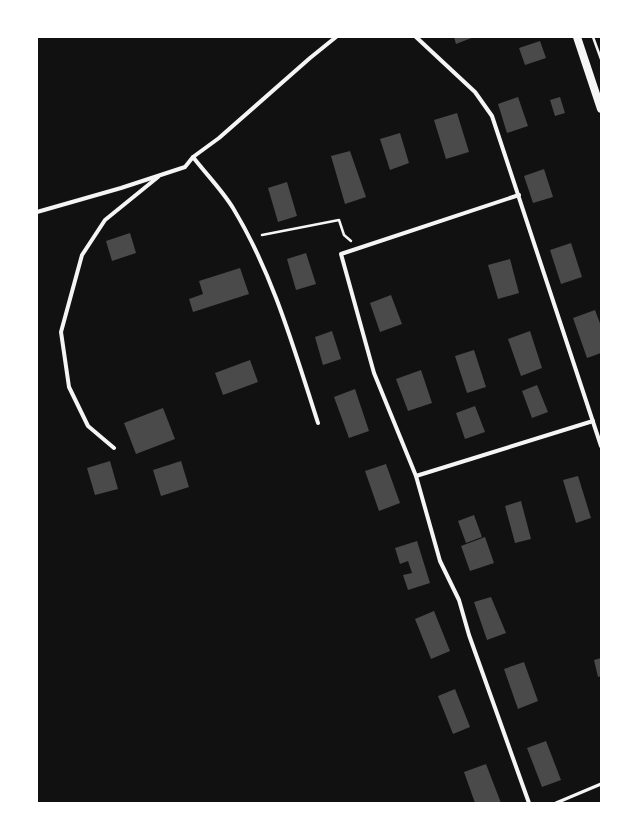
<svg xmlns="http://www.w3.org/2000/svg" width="638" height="840" font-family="'PT Sans',sans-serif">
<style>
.building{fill:#4a4a4a}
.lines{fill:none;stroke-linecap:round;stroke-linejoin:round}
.path{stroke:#f5f5f5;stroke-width:2.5}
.service{stroke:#f5f5f5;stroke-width:3}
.minor{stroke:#f5f5f5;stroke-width:4}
.secondary{stroke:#f5f5f5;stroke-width:8}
</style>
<rect width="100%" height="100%" fill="#111"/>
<!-- building -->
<g class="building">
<polygon points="454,37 474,37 456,44"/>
<polygon points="540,41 546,58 525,65 519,48"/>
<polygon points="518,97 528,126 507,133 498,104"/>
<polygon points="560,97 565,113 555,116 550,100"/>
<polygon points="457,113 469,152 446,159 434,120"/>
<polygon points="400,133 409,163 390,170 380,139"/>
<polygon points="350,151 366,197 345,204 331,156"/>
<polygon points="544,169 553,197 533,203 524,176"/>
<polygon points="287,182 297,216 278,222 268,188"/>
<polygon points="130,233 136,253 112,261 106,241"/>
<polygon points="571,243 582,277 561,284 550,250"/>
<polygon points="306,253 316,284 296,290 287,259"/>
<polygon points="510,259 519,293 498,299 488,265"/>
<polygon points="240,268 249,294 193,312 189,299 203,294 199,281"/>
<polygon points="391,295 402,324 380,332 370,303"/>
<polygon points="595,310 601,326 601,353 587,358 573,318"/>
<polygon points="332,331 341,359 323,365 315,337"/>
<polygon points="530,331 542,368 521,376 508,339"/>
<polygon points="474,350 486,387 467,393 455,356"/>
<polygon points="250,360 258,382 223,395 215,373"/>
<polygon points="421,370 432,403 408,411 396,379"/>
<polygon points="537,385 548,412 532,418 522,391"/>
<polygon points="355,389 369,431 349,438 334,397"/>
<polygon points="475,406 485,432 465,439 456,413"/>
<polygon points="163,408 175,439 136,454 124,423"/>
<polygon points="110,461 118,489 95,495 87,468"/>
<polygon points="181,461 189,487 161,496 153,470"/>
<polygon points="386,464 400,503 379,511 365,471"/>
<polygon points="578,476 591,518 576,523 563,480"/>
<polygon points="521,501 531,539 515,543 505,506"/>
<polygon points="474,515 482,537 466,543 458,521"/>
<polygon points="485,537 494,563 470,571 461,546"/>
<polygon points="417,541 430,583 408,590 403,575 412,573 408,561 400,564 395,548"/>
<polygon points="491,597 506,633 487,640 474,602"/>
<polygon points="434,611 450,651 431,659 415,619"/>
<polygon points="601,658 601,676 598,677 594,660"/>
<polygon points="524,662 538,701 518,709 504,669"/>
<polygon points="455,689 470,727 453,734 438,696"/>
<polygon points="546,741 561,780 542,787 527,748"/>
<polygon points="486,764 501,803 475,803 464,772"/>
</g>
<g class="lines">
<!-- path -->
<g class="path">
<polyline points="593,37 601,59"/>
<polyline points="262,235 339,220 344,235 351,241"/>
</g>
<!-- service -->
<polyline class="service" points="556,803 601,784"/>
<!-- minor -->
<g class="minor">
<polyline points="416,37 475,92 492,116 601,446"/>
<path d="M193 157C206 174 222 190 233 208 273 274 294 349 318 423"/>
<polyline points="519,195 341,254 374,373 416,476 440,561 459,600 469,635 529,803"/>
<polyline points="37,212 121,188 185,167 193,157 219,138 310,58 336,37"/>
<polyline points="114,448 88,426 69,387 61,332 82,255 105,220 158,177"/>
<polyline points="416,476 593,421"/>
</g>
<!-- secondary -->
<polyline class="secondary" points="577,37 601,109"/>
</g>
<!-- border -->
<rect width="638" height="840" fill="none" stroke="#ffffff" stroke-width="76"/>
</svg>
